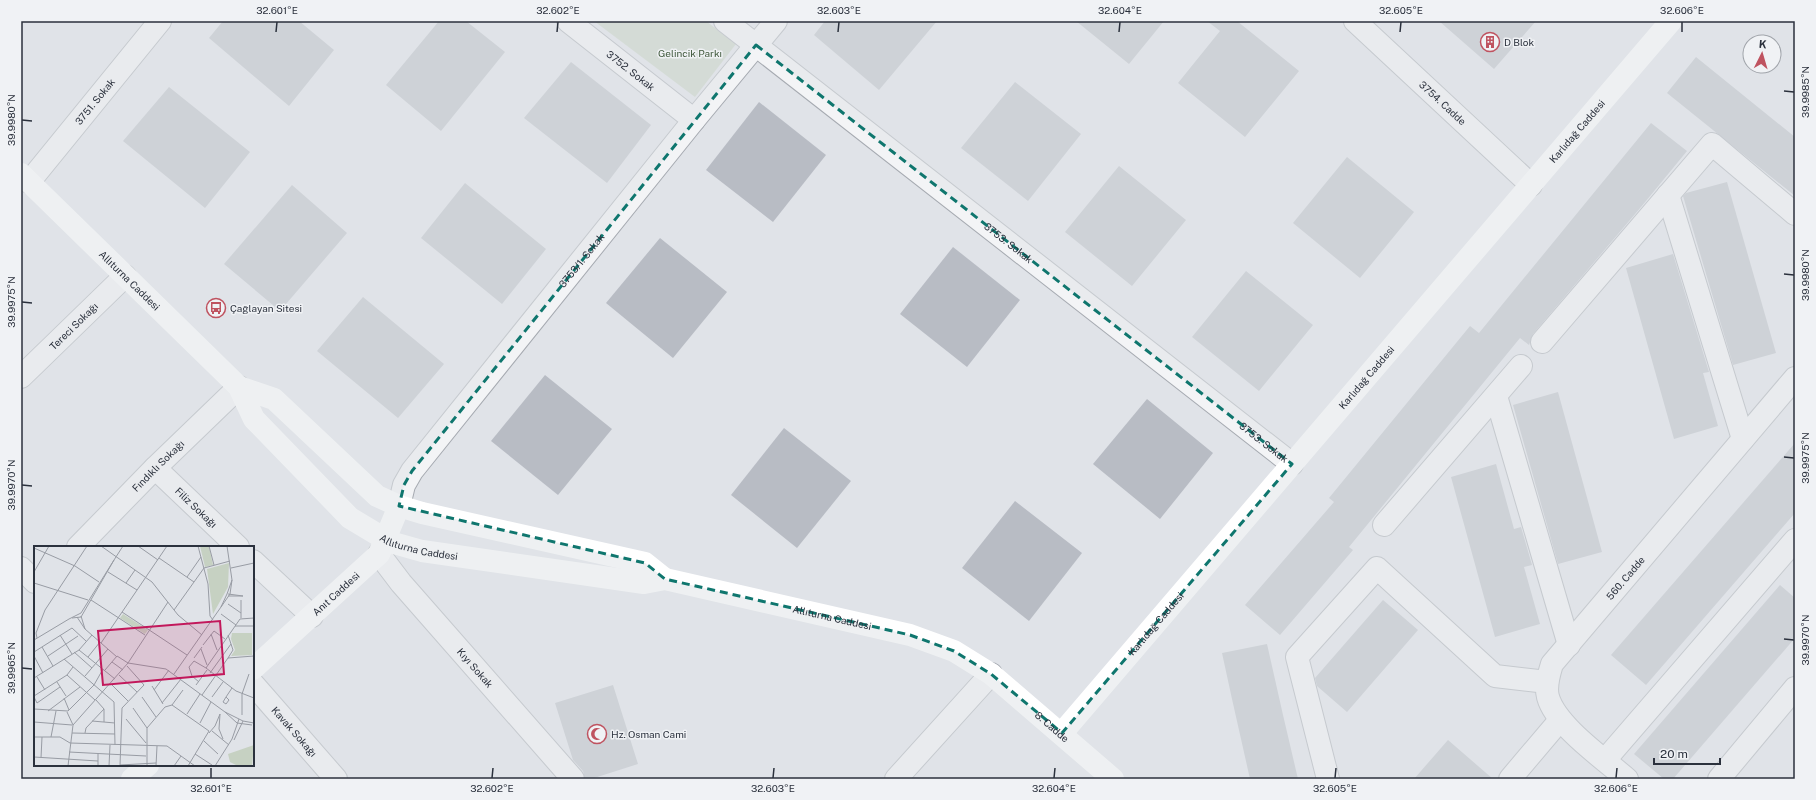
<svg xmlns="http://www.w3.org/2000/svg" width="1816" height="800" font-family="'Public Sans',sans-serif">
<style>
.green{fill:#c6d1c2}
.building{fill:#b8bcc4}
.lines{fill:none;stroke-linecap:round;stroke-linejoin:round}
.minor-casing{stroke:#a6aab1;stroke-width:24}
.tertiary-casing{stroke:#a6aab1;stroke-width:24}
.minor{stroke:#f3f4f6;stroke-width:22}
.tertiary{stroke:#f3f4f6;stroke-width:22}
.secondary{stroke:#fff;stroke-width:22}
.marked{fill:none;stroke:#0f766e;stroke-width:3;stroke-dasharray:8 5;stroke-linejoin:round}
.ticks{fill:none;stroke:#2b313d;stroke-width:1.5}
.labels{text-anchor:middle;stroke-width:3;stroke-linejoin:round;paint-order:stroke}
.poi-label{font-size:10px;fill:#2b313d;stroke:#f0f2f5;text-anchor:start}
.park-label{font-size:10px;fill:#3e573a;stroke:#f0f2f5}
.street-label{font-size:10px;fill:#2b313d;stroke:#f0f2f5}
.inset-road{fill:none;stroke:#989ca4;stroke-width:1}
.view{fill:#c2185b;fill-opacity:0.15;stroke:#c2185b;stroke-width:2}
.inset-edge{fill:none;stroke:#2b313d;stroke-width:2}
.neatline{fill:none;stroke:#2b313d;stroke-width:1.5}
.ticks-label{font-size:10px;text-anchor:middle;fill:#2b313d}
</style>
<rect width="100%" height="100%" fill="#e0e3e8"/>
<!-- green -->
<polygon class="green" points="594,21 706,21 736,44 695,97"/>
<!-- building -->
<g class="building">
<polygon points="223,21 299,21 334,50 289,106 209,38"/>
<polygon points="439,21 466,21 505,52 441,131 386,85"/>
<polygon points="825,21 937,21 879,90 814,35"/>
<polygon points="1076,21 1164,21 1129,64"/>
<polygon points="1207,21 1237,21 1299,71 1245,137 1178,83 1220,31"/>
<polygon points="1439,21 1536,21 1494,69"/>
<polygon points="1696,57 1795,137 1795,196 1667,93"/>
<polygon points="571,62 651,125 607,183 524,118"/>
<polygon points="1015,82 1081,134 1028,201 961,148"/>
<polygon points="169,87 250,152 205,208 123,141"/>
<polygon points="759,102 826,155 773,222 706,170"/>
<polygon points="1651,123 1687,151 1641,207 1533,334 1529,345 1520,338 1349,547 1353,550 1280,635 1245,605 1334,502 1329,498 1470,326 1479,333"/>
<polygon points="1347,157 1414,212 1360,278 1293,223"/>
<polygon points="1119,166 1186,220 1132,286 1065,232"/>
<polygon points="1727,182 1776,353 1733,365 1683,196 1686,193"/>
<polygon points="465,183 546,249 502,304 421,238"/>
<polygon points="292,185 347,233 280,311 224,264"/>
<polygon points="660,238 727,292 673,358 606,303"/>
<polygon points="953,247 1020,300 967,367 900,314"/>
<polygon points="1673,254 1709,372 1703,373 1718,426 1674,439 1626,268"/>
<polygon points="1246,271 1313,325 1259,391 1192,337"/>
<polygon points="363,297 444,364 398,418 317,351"/>
<polygon points="545,375 612,429 558,495 491,441"/>
<polygon points="1558,392 1602,552 1558,564 1513,405"/>
<polygon points="1147,399 1213,453 1160,519 1093,464"/>
<polygon points="784,428 851,481 797,548 731,495"/>
<polygon points="1795,443 1795,513 1646,685 1611,655"/>
<polygon points="1496,464 1514,529 1521,527 1532,565 1524,567 1540,624 1495,637 1451,477"/>
<polygon points="1015,501 1082,553 1029,621 962,568"/>
<polygon points="1780,585 1795,598 1795,638 1673,779 1664,779 1634,754"/>
<polygon points="1383,600 1418,630 1347,712 1317,686 1315,678"/>
<polygon points="1267,644 1283,715 1298,779 1250,779 1232,699 1222,653"/>
<polygon points="613,685 638,764 591,779 585,779 583,771 573,760 555,703"/>
<polygon points="1448,740 1493,779 1414,779"/>
</g>
<g class="lines">
<defs>
<g id="minor">
<path id="s1" d="M568 21 694 120"/>
<path id="s2" d="M725 21 1292 464"/>
<path id="s3" d="M29 182 160 21"/>
<polyline points="1668,195 1743,439"/>
<polyline points="1542,342 1712,144 1795,214"/>
<path id="s4" d="M21 377 125 276"/>
<polyline points="1496,396 1569,645"/>
<path id="s5" d="M155 468 238 547"/>
<path id="s6" d="M399 506 404 485 412 471 694 120 776 21"/>
<polyline points="1384,525 1521,366"/>
<path id="s7" d="M78 547 155 468 239 387"/>
<path id="s8" d="M379 554 401 583 573 779"/>
<polyline points="253,561 312,616"/>
<polyline points="21,568 35,582"/>
<path id="s9" d="M253 684 336 779"/>
<polyline points="1605,760 1795,540"/>
<polyline points="896,779 991,674"/>
<polyline points="1328,779 1297,657 1377,568 1495,676 1547,682"/>
<polyline points="1510,779 1560,720"/>
</g>
<g id="tertiary">
<path id="s10" d="M1355 21 1531 185"/>
<path id="s11" d="M1627 779C1604 759 1556 726 1548 697 1545 686 1549 674 1552 664L1795 378"/>
<polyline points="1719,779 1795,688"/>
</g>
</defs>
<!-- minor casing -->
<use href="#minor" class="minor-casing"/>
<!-- tertiary casing -->
<use href="#tertiary" class="tertiary-casing"/>
<!-- minor -->
<use href="#minor" class="minor"/>
<!-- tertiary -->
<use href="#tertiary" class="tertiary"/>
<!-- secondary -->
<g class="secondary">
<path id="s12" d="M21 174 239 387 254 419 350 518 390 542 422 551 644 583 665 579 910 635 954 651 991 674 1113 779"/>
<polyline points="239,387 274,399 377,496 399,506 422,513 645,563 665,579"/>
<path id="s13" d="M253 669 379 554 399 506"/>
<path id="s14" d="M1062 733 1671 21"/>
<polyline points="132,779 148,765"/>
</g>
</g>
<!-- marked area -->
<path d="M0 0H1816V800H0ZM756 45 1292 464 1062 733 991 674 954 651 910 635 665 579 645 563 399 506 404 485 412 471Z" fill="#e0e3e8" fill-opacity=".55" fill-rule="evenodd"/>
<path class="marked" d="M756 45 1292 464 1062 733 991 674 954 651 910 635 665 579 645 563 399 506 404 485 412 471Z"/>
<!-- ticks -->
<path class="ticks" d="M276 32 277 22M557 32 558 22M838 32 839 22M1119 32 1120 22M1400 32 1401 22M1682 32V22M1784 91 1794 92M22 120 32 121M1784 274 1794 275M22 302 32 303M1784 457 1794 458M22 485 32 486M1784 639 1794 640M22 668 32 669M211 778V768M492 778 493 768M773 778 774 768M1054 778 1055 768M1335 778 1336 768M1616 778 1617 768"/>
<!-- icons -->
<defs>
<symbol id="building-ring" viewBox="-11 -11 22 22"><circle r="9.5" fill="#f0f2f5" stroke="#bf5360" stroke-width="1.5"/><path d="M-4-6H4V6H1V3H-1V6H-4ZM-2.5-4.3h1.7v1.8h-1.7ZM.8-4.3h1.7v1.8H.8ZM-2.5-1h1.7V.8h-1.7ZM.8-1h1.7V.8H.8Z" fill="#bf5360"/></symbol>
<symbol id="bus-ring" viewBox="-11 -11 22 22"><circle r="9.5" fill="#f0f2f5" stroke="#bf5360" stroke-width="1.5"/><path d="M-5-6H5V4H4V6H2V4H-2V6H-4V4H-5ZM-3.5-4V0h7V-4ZM-3.5 1.2v1.5H-2V1.2ZM2 1.2v1.5H3.5V1.2Z" fill="#bf5360"/></symbol>
<symbol id="mosque-ring" viewBox="-11 -11 22 22"><circle r="9.5" fill="#f0f2f5" stroke="#bf5360" stroke-width="1.5"/><path d="M3.5-4.9A6 6 0 1 0 3.5 4.9A5 5 0 1 1 3.5-4.9Z" fill="#bf5360"/></symbol>
</defs>
<g fill-rule="evenodd">
<use href="#building-ring" x="1479" y="31" width="22" height="22"/>
<use href="#bus-ring" x="205" y="297" width="22" height="22"/>
<use href="#mosque-ring" x="586" y="723" width="22" height="22"/>
</g>
<g class="labels">
<!-- poi labels -->
<g class="poi-label">
<text x="1504" y="46">D Blok</text>
<text x="230" y="312">Çağlayan Sitesi</text>
<text x="611" y="738">Hz. Osman Cami</text>
</g>
<!-- park labels -->
<g class="park-label">
<text x="690" y="57">Gelincik Parkı</text>
</g>
<!-- street labels -->
<g class="street-label">
<text dy="4" stroke="none"><textPath href="#s1" startOffset="80">3752. Sokak</textPath></text>
<text dy="4" stroke="none"><textPath href="#s3" startOffset="104">3751. Sokak</textPath></text>
<text dy="4" stroke="none"><textPath href="#s10" startOffset="120">3754. Cadde</textPath></text>
<text dy="4" stroke="none"><textPath href="#s14" startOffset="792">Karlıdağ Caddesi</textPath></text>
<text dy="4" stroke="none"><textPath href="#s2" startOffset="360">3753. Sokak</textPath></text>
<text dy="4" stroke="none"><textPath href="#s6" startOffset="308">3753/1. Sokak</textPath></text>
<text dy="4" stroke="none"><textPath href="#s12" startOffset="152">Allıturna Caddesi</textPath></text>
<text dy="4" stroke="none"><textPath href="#s4" startOffset="73">Tereci Sokağı</textPath></text>
<text dy="4" stroke="none"><textPath href="#s14" startOffset="468">Karlıdağ Caddesi</textPath></text>
<text dy="4" stroke="none"><textPath href="#s2" startOffset="684">3753. Sokak</textPath></text>
<text dy="4" stroke="none"><textPath href="#s7" startOffset="114">Fındıklı Sokağı</textPath></text>
<text dy="4" stroke="none"><textPath href="#s5" startOffset="57">Filiz Sokağı</textPath></text>
<text dy="4" stroke="none"><textPath href="#s12" startOffset="554">Allıturna Caddesi</textPath></text>
<text dy="4" stroke="none"><textPath href="#s11" startOffset="262">560. Cadde</textPath></text>
<text dy="4" stroke="none"><textPath href="#s13" startOffset="112">Anıt Caddesi</textPath></text>
<text dy="4" stroke="none"><textPath href="#s12" startOffset="975">Allıturna Caddesi</textPath></text>
<text dy="4" stroke="none"><textPath href="#s14" startOffset="144">Karlıdağ Caddesi</textPath></text>
<text dy="4" stroke="none"><textPath href="#s8" startOffset="149">Kıyı Sokak</textPath></text>
<text dy="4" stroke="none"><textPath href="#s12" startOffset="1226">8. Cadde</textPath></text>
<text dy="4" stroke="none"><textPath href="#s9" startOffset="63">Kavak Sokağı</textPath></text>
</g>
</g>
<!-- overview -->
<g transform="translate(34 546)">
<rect width="220" height="220" fill="#e0e3e8"/>
<path d="M166 0H175L179 19 171 21ZM195 17 194 41 179 68 173 23ZM89 68 114 84 111 88 86 72ZM198 87H218V109L197 110 201 104 197 93ZM220 199 218 220H204L196 216 194 208Z" fill="#c6d1c2"/>
<path class="inset-road" d="M67 0 118 36 144 69 168 89M104 0 124 14M164 0 174 38 176 70 179 74M175 0 180 19M193 0 198 34M0 2 41 20 65 36M125 12 160 36M80 14 89 0M197 22 220 17M0 26 15 0M74 26 103 44M153 31 167 11M198 34 196 48 187 61 193 48ZM0 37 54 54M92 37 101 24M194 48 209 50H194M57 54 111 89M194 58 207 67M140 64 170 22 196 15M88 66 153 109M187 68 202 79M43 71 51 83 47 70M207 72V54M220 72 206 73 172 122 202 145 220 152M201 80H220M51 83 83 111M177 88 183 104M26 89 38 108M194 89 199 104 194 112M3 92 2 87 11 64 53 0M0 94 35 73 47 67 80 14 47 71 38 72M67 97 133 0M169 99 180 85 191 93M8 101 19 120M167 103 173 119M45 104 81 133M0 106 38 82 52 95M40 106 58 122M0 110 9 127M14 110 44 90M83 110 94 117 132 123 191 166 209 175 220 177M54 111 66 96M160 112 168 101M30 113 80 156 81 199M78 116 89 124M94 117 134 56M71 124 83 110M176 127 197 98M140 128 187 61M33 129 61 154M85 129 103 146M51 130 74 103M3 131 11 144M0 132 45 104 58 89M23 136 32 150M165 136 158 130 155 121 160 115 172 122M77 138 94 155M162 139 173 124M118 140 129 158M120 144 135 124M168 149 194 112 220 110M0 150 33 129 39 121M0 151 3 157 26 141M108 151 122 171M178 151 189 136M192 151 195 154 192 158 189 156 192 151 198 142M30 152 35 164M62 154 70 163M128 157 147 133M138 159 149 144M99 162 113 182M0 163 34 165 60 139 69 123M70 163V176M14 165 46 141M33 166 39 179M191 166 203 177 218 179M153 168 166 148M208 169V148L215 128M92 173 112 197M58 175 81 177M0 176 38 179M166 177 177 156M178 185 195 199M38 187 81 188M51 187 52 182 70 163M175 187 181 180 186 168 185 183 189 193M0 191H26L36 197 133 200 161 220M17 191 22 165M200 194 209 175M170 195 184 208M35 206 112 210M161 208 178 219M0 211 64 215M7 212 8 191M86 219 122 217M34 220 39 179 94 117M64 220V207M75 220 76 199M86 220 88 162 110 139 93 120M113 220V182L131 161 138 159 175 185 154 220M122 220 123 200M140 220 147 210M181 220 198 193 205 173"/>
<path class="view" d="M186 75 190 128 69 139 64 85Z"/>
<rect width="220" height="220" class="inset-edge"/>
</g>
<!-- border -->
<rect width="1816" height="800" fill="none" stroke="#f0f2f5" stroke-width="44"/>
<!-- north arrow -->
<g transform="translate(1762 54) rotate(5)"><circle r="19" fill="#f0f2f5" stroke="#a1a5ab"/>
<path d="M0-3L7 15L0 10L-7 15Z" fill="#bf5360"/>
<text y="-6" font-size="11" font-weight="bold" text-anchor="middle" fill="#2b313d">K</text>
</g>
<!-- scale -->
<path d="M1654 758v6h66v-6" fill="none" stroke="#2b313d" stroke-width="2"/>
<text x="1660" y="758" font-size="12" fill="#2b313d" stroke="#f0f2f5" stroke-width="3" paint-order="stroke">20 m</text>
<rect x="22" y="22" width="1772" height="756" class="neatline"/>
<g class="ticks-label">
<text x="277" y="14">32.601°E</text>
<text x="558" y="14">32.602°E</text>
<text x="839" y="14">32.603°E</text>
<text x="1120" y="14">32.604°E</text>
<text x="1401" y="14">32.605°E</text>
<text x="1682" y="14">32.606°E</text>
<text transform="translate(1805 92) rotate(-90)" y="4">39.9985°N</text>
<text transform="translate(11 120) rotate(-90)" y="4">39.9980°N</text>
<text transform="translate(1805 275) rotate(-90)" y="4">39.9980°N</text>
<text transform="translate(11 302) rotate(-90)" y="4">39.9975°N</text>
<text transform="translate(1805 458) rotate(-90)" y="4">39.9975°N</text>
<text transform="translate(11 485) rotate(-90)" y="4">39.9970°N</text>
<text transform="translate(1805 640) rotate(-90)" y="4">39.9970°N</text>
<text transform="translate(11 668) rotate(-90)" y="4">39.9965°N</text>
<text x="211" y="792">32.601°E</text>
<text x="492" y="792">32.602°E</text>
<text x="773" y="792">32.603°E</text>
<text x="1054" y="792">32.604°E</text>
<text x="1335" y="792">32.605°E</text>
<text x="1616" y="792">32.606°E</text>
</g>
</svg>
